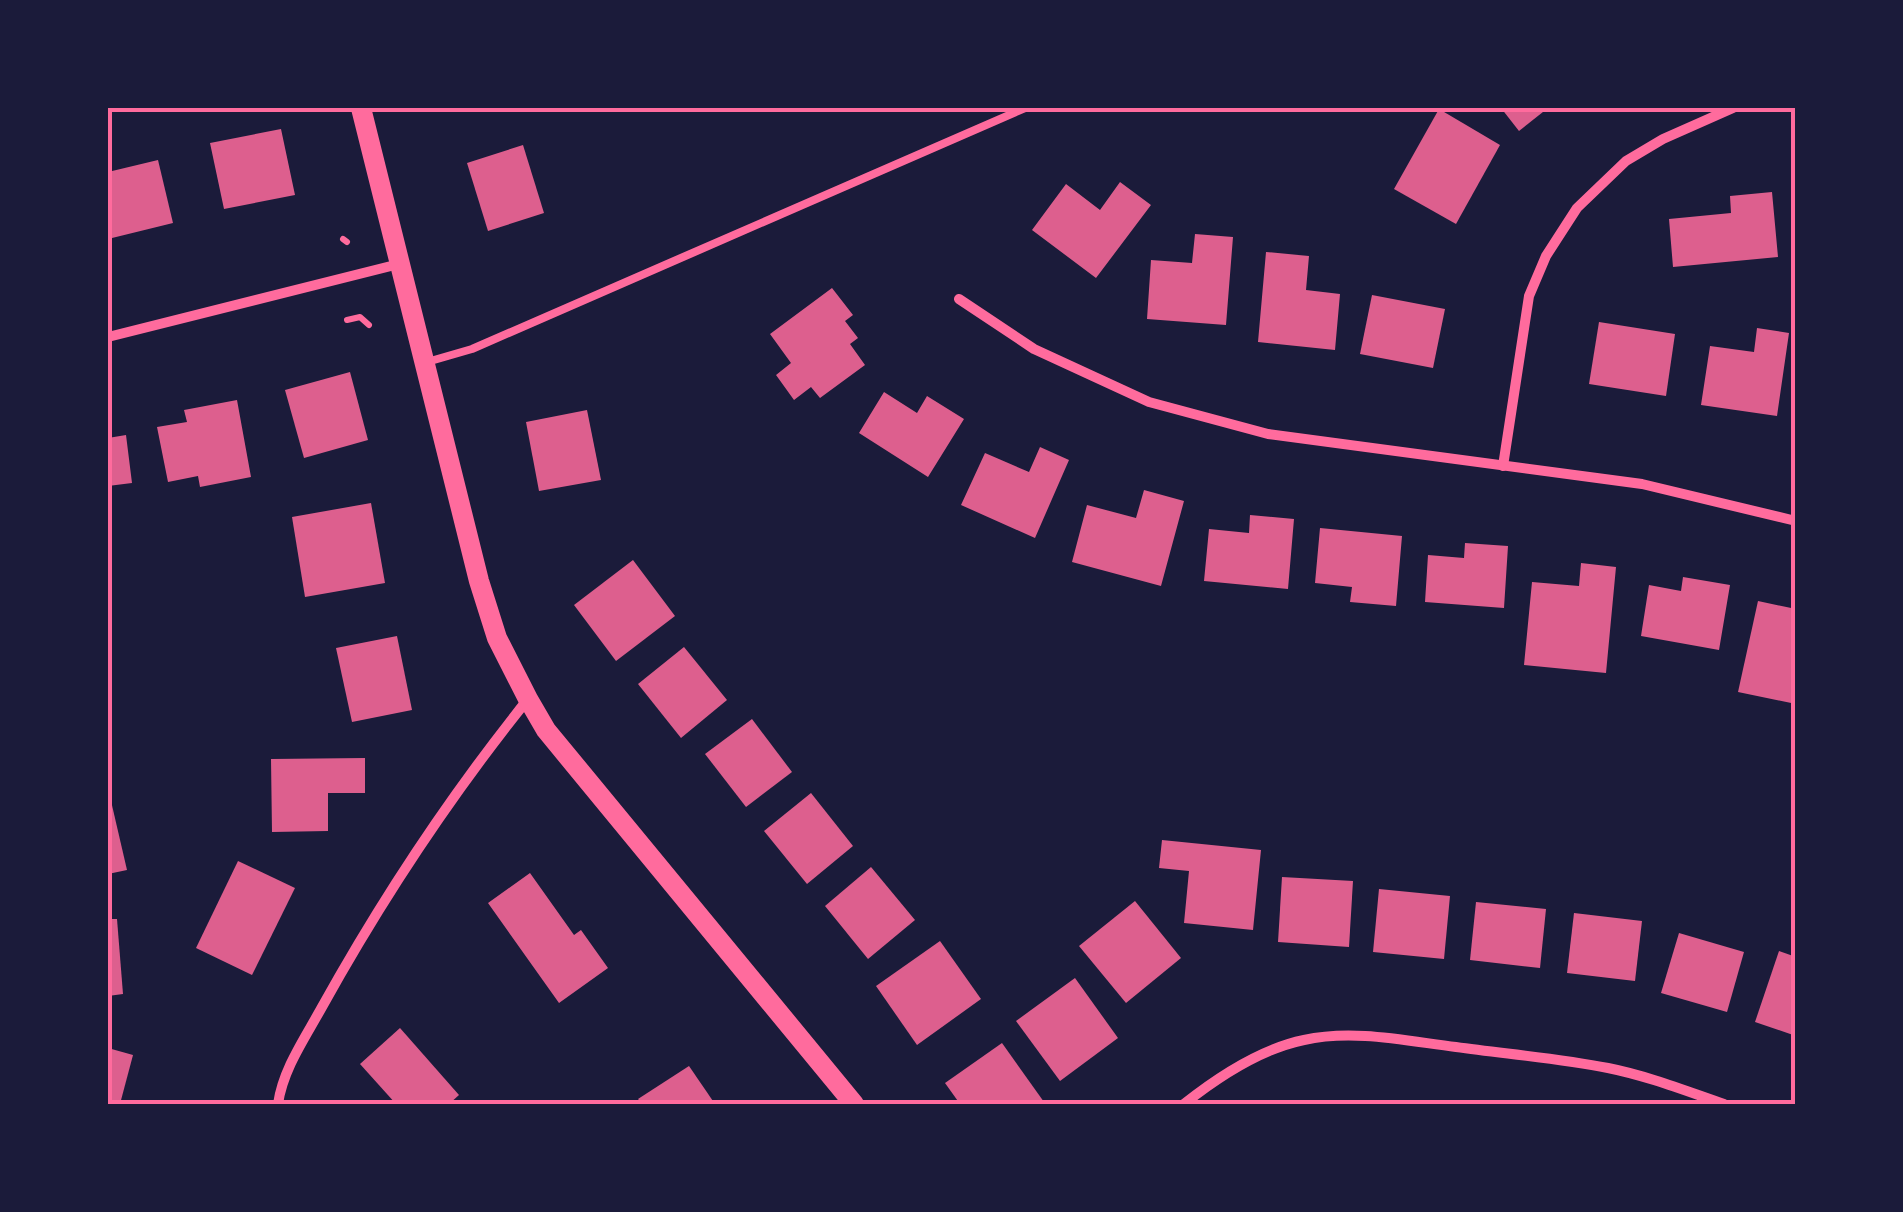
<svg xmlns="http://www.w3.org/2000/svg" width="1903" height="1212" font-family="'Golos Text',sans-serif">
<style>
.building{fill:#dd5f8e}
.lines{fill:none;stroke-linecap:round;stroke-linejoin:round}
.path{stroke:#ff6b9d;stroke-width:6}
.service{stroke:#ff6b9d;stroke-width:8}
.minor{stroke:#ff6b9d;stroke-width:10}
.secondary{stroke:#ff6b9d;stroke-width:20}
.neatline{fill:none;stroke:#ff6b9d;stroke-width:4}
</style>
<rect width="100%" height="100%" fill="#1b1b3a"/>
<!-- building -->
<g class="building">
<polygon points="1501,108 1548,108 1519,131"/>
<polygon points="1439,109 1500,145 1456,224 1394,189"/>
<polygon points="281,129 295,195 224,209 210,143"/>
<polygon points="523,145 544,213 488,231 467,163"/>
<polygon points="158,160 173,223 108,239 108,172"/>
<polygon points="1120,182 1151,205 1096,278 1032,230 1066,184 1100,210"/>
<polygon points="1772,192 1778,257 1673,267 1669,219 1731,213 1730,196"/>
<polygon points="1195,234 1233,237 1226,325 1147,319 1151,260 1192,263"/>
<polygon points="1266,252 1309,256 1306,290 1340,294 1335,350 1258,342"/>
<polygon points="832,288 853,315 845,321 858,338 850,344 865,365 820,398 811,387 794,400 776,375 791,363 770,334"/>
<polygon points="1372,295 1445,309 1433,368 1360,354"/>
<polygon points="1599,322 1675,334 1666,396 1589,384"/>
<polygon points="1757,328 1789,333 1777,416 1701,405 1710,346 1754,352"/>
<polygon points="350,372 368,440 304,458 285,390"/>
<polygon points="884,392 917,413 927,396 964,419 928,477 859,433"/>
<polygon points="237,400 251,477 200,487 198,476 168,482 157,427 187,422 184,410"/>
<polygon points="587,410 601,480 539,491 526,422"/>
<polygon points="126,435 132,483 108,486 108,438"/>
<polygon points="1040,447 1069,460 1035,538 961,505 985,453 1029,472"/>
<polygon points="1144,490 1184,501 1161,586 1072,562 1087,505 1136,518"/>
<polygon points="371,503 385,583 305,597 292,517"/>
<polygon points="1250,515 1294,519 1288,589 1204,581 1209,529 1249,533"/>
<polygon points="1320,528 1402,536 1396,606 1350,602 1352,587 1315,583"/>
<polygon points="1465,543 1508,546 1504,608 1425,602 1428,555 1464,558"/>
<polygon points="633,560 675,616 616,661 574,605"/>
<polygon points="1581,563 1616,567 1606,673 1524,665 1532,582 1579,586"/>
<polygon points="1683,577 1730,585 1719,650 1641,636 1649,585 1681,591"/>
<polygon points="1758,601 1796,609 1796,704 1738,692"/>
<polygon points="397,636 412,710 352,722 336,648"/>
<polygon points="684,647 727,700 681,738 638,684"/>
<polygon points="752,719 792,772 746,807 705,754"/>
<polygon points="365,758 365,793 328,793 328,831 272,832 271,759"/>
<polygon points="108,788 127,870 108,874"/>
<polygon points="811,793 853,846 807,884 764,831"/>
<polygon points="1162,840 1261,850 1253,930 1184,923 1189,871 1159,868"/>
<polygon points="238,861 295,888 252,975 196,948"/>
<polygon points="871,867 915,920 868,959 825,906"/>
<polygon points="530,873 574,935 581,930 608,968 559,1003 488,903"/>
<polygon points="1282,877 1353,881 1349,947 1278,942"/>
<polygon points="1379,889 1450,896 1444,959 1373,952"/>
<polygon points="1135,901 1181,958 1126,1003 1079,946"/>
<polygon points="1476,902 1546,909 1540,968 1470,960"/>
<polygon points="1574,913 1642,921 1635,981 1567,973"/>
<polygon points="108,919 117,919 123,994 108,996"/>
<polygon points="1679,933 1744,952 1727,1012 1661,993"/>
<polygon points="940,941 981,999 917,1045 876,986"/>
<polygon points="1779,951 1796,957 1796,1036 1755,1022"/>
<polygon points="1075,978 1118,1038 1060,1081 1016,1021"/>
<polygon points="400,1028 459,1095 449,1104 396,1104 360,1064"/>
<polygon points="1002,1043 1044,1102 1041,1104 960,1104 945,1083"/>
<polygon points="108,1048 133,1055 120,1104 108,1104"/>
<polygon points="689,1066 715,1104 642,1104 638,1099"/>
</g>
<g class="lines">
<!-- path -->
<g class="path">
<polyline points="343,239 347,242"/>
<polyline points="347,320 360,317 369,325"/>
</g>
<!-- service -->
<polyline class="service" points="427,362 472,349 1025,108"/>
<!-- minor -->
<g class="minor">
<polyline points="959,299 1034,349 1149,402 1268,434 1642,484 1796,521"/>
<polyline points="108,337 399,264"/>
<polyline points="1503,466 1529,296 1546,256 1577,208 1626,161 1663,139 1733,108"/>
<path d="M278 1104C283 1069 305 1038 322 1007 382 899 451 795 528 699"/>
<path d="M1184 1104C1218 1077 1260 1049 1304 1040 1353 1029 1407 1041 1456 1047 1506 1054 1558 1058 1608 1068 1648 1076 1686 1091 1724 1104"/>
</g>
<!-- secondary -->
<polyline class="secondary" points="361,108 479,581 497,638 528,699 546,730 854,1104"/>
</g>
<!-- border -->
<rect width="1903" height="1212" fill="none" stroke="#1b1b3a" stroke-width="220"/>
<rect x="110" y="110" width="1683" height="992" class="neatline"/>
</svg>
